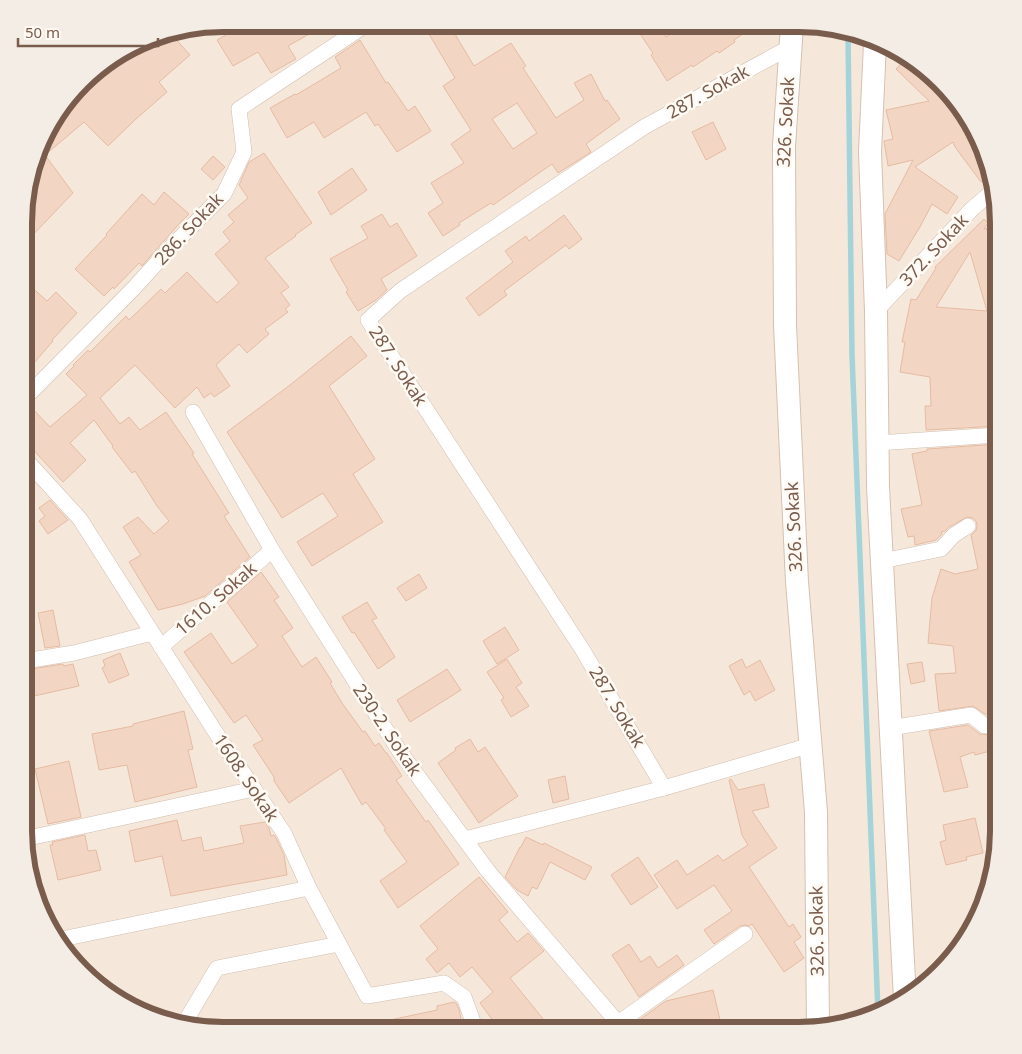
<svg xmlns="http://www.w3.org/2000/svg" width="1022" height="1054" font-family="'Noto Sans',sans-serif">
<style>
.residential{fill:#f5e8da}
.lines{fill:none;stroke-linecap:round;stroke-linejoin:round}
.stream{stroke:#a5d3da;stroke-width:5.5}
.building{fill:#f3d5c3;stroke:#e6bba3;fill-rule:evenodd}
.street-casing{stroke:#d1beb0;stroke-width:16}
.secondary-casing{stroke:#d6c0b0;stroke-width:24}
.street{stroke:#fff;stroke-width:15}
.secondary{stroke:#fff;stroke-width:22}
.labels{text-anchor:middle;stroke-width:5;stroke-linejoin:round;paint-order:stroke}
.street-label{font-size:18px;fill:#7a5c4d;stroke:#fffaf3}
.rim{fill:none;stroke:#7a5c4d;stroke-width:6}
</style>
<rect width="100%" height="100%" fill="#fdf6ec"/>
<!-- residential -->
<polygon class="residential" points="224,24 824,25 898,51 964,112 988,159 998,211 998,843 972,930 910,996 863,1020 811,1030 211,1030 124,1004 58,942 34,895 24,843 28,185 51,124 92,73 159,34"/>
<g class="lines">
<!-- stream -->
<polyline class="stream" points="848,33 852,355 878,1012"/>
</g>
<!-- building -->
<g class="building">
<polygon points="244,24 327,24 288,46 296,59 271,73 258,52 233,66 217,40"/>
<path d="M423 24H449L474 66 511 43 526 66 523 68 556 118 584 100 574 83 591 74 605 101 607 100 620 119 586 144 591 152 558 173 552 164 493 205 491 203 459 223 460 225 443 236 428 213 443 203 431 183 464 163 451 144 471 130 443 86 455 78ZM517 103 537 133 513 149 492 119Z"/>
<polygon points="634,25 658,25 666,37 684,25 756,25 734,40 735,42 719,53 717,51 693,67 692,65 667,81 651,55 653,53"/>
<polygon points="172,35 190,55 159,82 167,92 137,118 108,146 84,122 45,155 73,193 27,241 28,185 51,124 71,99 75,104 95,84 90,76 92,73 151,39 158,47"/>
<polygon points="360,40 386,83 388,82 408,111 415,106 431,131 397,152 378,124 375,126 366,112 324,138 314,122 287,138 270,108 295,94 296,95 341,68 335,57"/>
<polygon points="906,58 961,109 977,147 980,145 988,159 991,174 981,182 955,147 953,142 915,167 958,197 947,214 932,204 920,227 899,261 887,254 885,214 913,160 888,166 884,141 893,139 886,110 929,101 896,69"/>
<polygon points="713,122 726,149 706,160 692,132"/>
<polygon points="264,153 312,223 295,235 296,236 265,258 289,287 281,293 290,305 285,309 288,312 265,329 269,334 247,353 239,344 216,365 230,386 214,397 211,393 204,398 197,387 175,408 135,365 100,398 120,424 129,417 140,430 166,412 194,453 192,454 229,513 224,516 250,557 205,596 183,604 158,610 129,562 141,555 123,527 138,517 154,534 169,521 157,506 135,471 132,473 112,447 113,446 94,420 70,443 86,460 63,482 26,442 26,406 30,406 50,427 87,395 66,374 74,366 73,365 88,350 90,352 126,316 129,320 161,289 165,293 187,272 217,303 239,283 215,254 230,241 223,232 234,222 228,215 248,198 239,185 249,162"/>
<polygon points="213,156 225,167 213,180 201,169"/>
<polygon points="352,168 367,190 331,215 318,192"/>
<polygon points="164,192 189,214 178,225 142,266 139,263 114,289 113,287 104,296 75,269 107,235 106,234 142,194 154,205"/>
<polygon points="382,214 390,227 397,223 417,256 381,279 387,290 376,300 358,311 346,292 348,290 330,259 368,238 361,226"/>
<polygon points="564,215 582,239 569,249 566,245 504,291 507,295 479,316 466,298 513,262 505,251 526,236 529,241"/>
<path d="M984 219 988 223 984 229 986 228 992 243 998 241V426L926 430 925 406H931L930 377 900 372 905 342H902L911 299 916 300 936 268 935 267ZM970 252 987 311 936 307Z"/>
<polygon points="27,283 47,301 56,292 77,313 52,340 53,341 27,371"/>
<polygon points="351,336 367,356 329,386 375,459 353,474 383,522 312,566 297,542 338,516 323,493 282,518 227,432 290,385"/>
<polygon points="998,444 998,630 990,628 998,662 998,715 985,714 973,706 939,711 935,674 956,673 953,646 928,643 932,598 941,569 955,574 978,569 971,535 976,531 977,525 976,521 973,518 967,517 949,527 945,531 941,532 942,534 936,540 915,545 914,536 908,537 901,509 922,505 912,454 927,451 927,449"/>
<polygon points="50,500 68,520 48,534 39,521 45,516 39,508"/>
<polygon points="261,572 279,597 274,600 293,628 282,636 302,667 316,657 332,682 330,683 342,703 363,732 365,731 375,746 379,743 386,753 387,753 402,776 396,780 426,822 428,820 459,864 398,908 380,881 407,862 384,830 386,829 366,802 362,805 341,768 289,803 274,781 274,777 253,745 263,740 246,715 234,723 184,652 211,633 232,664 258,646 227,602"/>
<polygon points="419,574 427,588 406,601 397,588"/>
<polygon points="367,602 377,618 372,620 395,657 378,669 354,632 352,633 342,617"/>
<polygon points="53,610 60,646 45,648 38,613"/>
<polygon points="505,627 519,650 497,664 483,641"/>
<polygon points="120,653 129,675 109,683 102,668 105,666 103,660"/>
<polygon points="507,659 522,683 516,687 529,706 511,717 501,700 504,698 487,672"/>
<polygon points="742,659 746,668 760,660 775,690 755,701 750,691 744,695 729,666"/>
<polygon points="922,662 925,681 911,684 907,664"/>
<polygon points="63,664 64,666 73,664 79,686 25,698 25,670"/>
<polygon points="447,669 461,690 410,722 397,700"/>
<polygon points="184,711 193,749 188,750 197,787 135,802 127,765 99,770 92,734 133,726 133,724"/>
<polygon points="968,725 980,734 990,735 994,750 975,755 974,752 960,757 968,787 944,792 929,731"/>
<polygon points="470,739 478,752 485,747 518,796 479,823 438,763 456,750 455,748"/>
<polygon points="69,761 81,817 48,824 35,769"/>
<polygon points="565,776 569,799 553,803 548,780"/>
<polygon points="731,779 738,790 764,784 769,807 752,811 777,848 749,867 789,927 793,924 801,937 794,942 804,958 784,972 752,924 749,926 745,925 740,926 714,944 704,930 732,911 714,885 677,909 654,875 677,860 687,875 718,855 723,861 748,845 742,835 729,780"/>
<polygon points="975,818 983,853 966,857 967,860 946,865 940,842 946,840 943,825"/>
<polygon points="177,820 182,841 201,837 204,851 244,843 240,826 265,822 269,828 271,836 274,835 276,838 284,855 287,875 171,896 162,856 135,862 129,831"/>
<polygon points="85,835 88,851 96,850 101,870 58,880 50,845 53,845 52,842"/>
<polygon points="526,837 543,845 544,843 592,867 585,880 550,862 537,889 532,887 528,896 517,890 505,877 520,847 521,847"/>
<polygon points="638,857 658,887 631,905 611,875"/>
<polygon points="479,877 508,912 499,920 517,942 528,933 544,951 510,978 552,1030 500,1030 480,1003 493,992 472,967 460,977 449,963 437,973 426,959 438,949 420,926"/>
<polygon points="629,944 641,962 650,956 658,968 677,955 684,965 639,997 612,955"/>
<polygon points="713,990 721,1024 695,1030 625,1030 666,1001"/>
<polygon points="454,1002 456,1003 459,1009 463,1030 376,1030 376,1023 437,1010 437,1006"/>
</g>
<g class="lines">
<defs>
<g id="street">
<polyline points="876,311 972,209 994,190"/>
<polyline points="26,397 133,289 173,245 224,194 244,152 239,109 367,24"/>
<polyline points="193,412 272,550 400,752 488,871 618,1023"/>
<polyline points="877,443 998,435"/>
<polyline points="26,460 80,519 216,733 284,833 309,888 367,996 444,983 464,997 476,1030"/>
<polyline points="882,561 941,549 954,535 968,526"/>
<polyline points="161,647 272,550"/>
<polyline points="25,661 74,653 152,633"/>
<polyline points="890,728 971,715 985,726 998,726"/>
<polyline points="664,788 582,649 368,320 400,291 644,127 790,47"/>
<polyline points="24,839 254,789"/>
<polyline points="465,839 664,788 811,745"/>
<polyline points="57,940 309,888"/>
<polyline points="185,1022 217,968 339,944"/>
<polyline points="609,1030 618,1023 745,934"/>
</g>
<g id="secondary">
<polyline points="792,25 784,146 785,325 797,582 816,812 818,1028"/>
<polyline points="875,43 870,152 876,311 878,487 905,999"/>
</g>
</defs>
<!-- street casing -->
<use href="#street" class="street-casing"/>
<!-- secondary casing -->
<use href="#secondary" class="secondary-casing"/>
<!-- street -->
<use href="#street" class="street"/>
<!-- secondary -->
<use href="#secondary" class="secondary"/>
</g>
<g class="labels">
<!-- street labels -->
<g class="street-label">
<text transform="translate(708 92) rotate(-29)" y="6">287. Sokak</text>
<text transform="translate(786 122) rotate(-87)" y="6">326. Sokak</text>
<text transform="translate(189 229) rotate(-47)" y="6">286. Sokak</text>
<text transform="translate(934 250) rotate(-47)" y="6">372. Sokak</text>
<text transform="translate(398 366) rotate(57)" y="6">287. Sokak</text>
<text transform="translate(794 527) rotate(-93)" y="6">326. Sokak</text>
<text transform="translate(216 599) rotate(-41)" y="6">1610. Sokak</text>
<text transform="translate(617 707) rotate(59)" y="6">287. Sokak</text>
<text transform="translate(387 730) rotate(56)" y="6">230-2. Sokak</text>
<text transform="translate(246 778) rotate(56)" y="6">1608. Sokak</text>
<text transform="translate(817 931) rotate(-91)" y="6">326. Sokak</text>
</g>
</g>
<!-- crop -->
<path d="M0 0H1022V1054H0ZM223 32H799A191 191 0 0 1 990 223V831A191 191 0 0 1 799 1022H223A191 191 0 0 1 32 831V223A191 191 0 0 1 223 32Z" fill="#f4ede6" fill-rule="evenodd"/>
<path class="rim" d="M223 32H799A191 191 0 0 1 990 223V831A191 191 0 0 1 799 1022H223A191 191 0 0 1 32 831V223A191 191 0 0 1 223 32Z"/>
<!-- scale -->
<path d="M18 38v8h140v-8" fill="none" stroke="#7a5c4d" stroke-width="2.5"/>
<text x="25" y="38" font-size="15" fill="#7a5c4d" stroke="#fffaf3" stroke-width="4" paint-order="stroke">50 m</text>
</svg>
